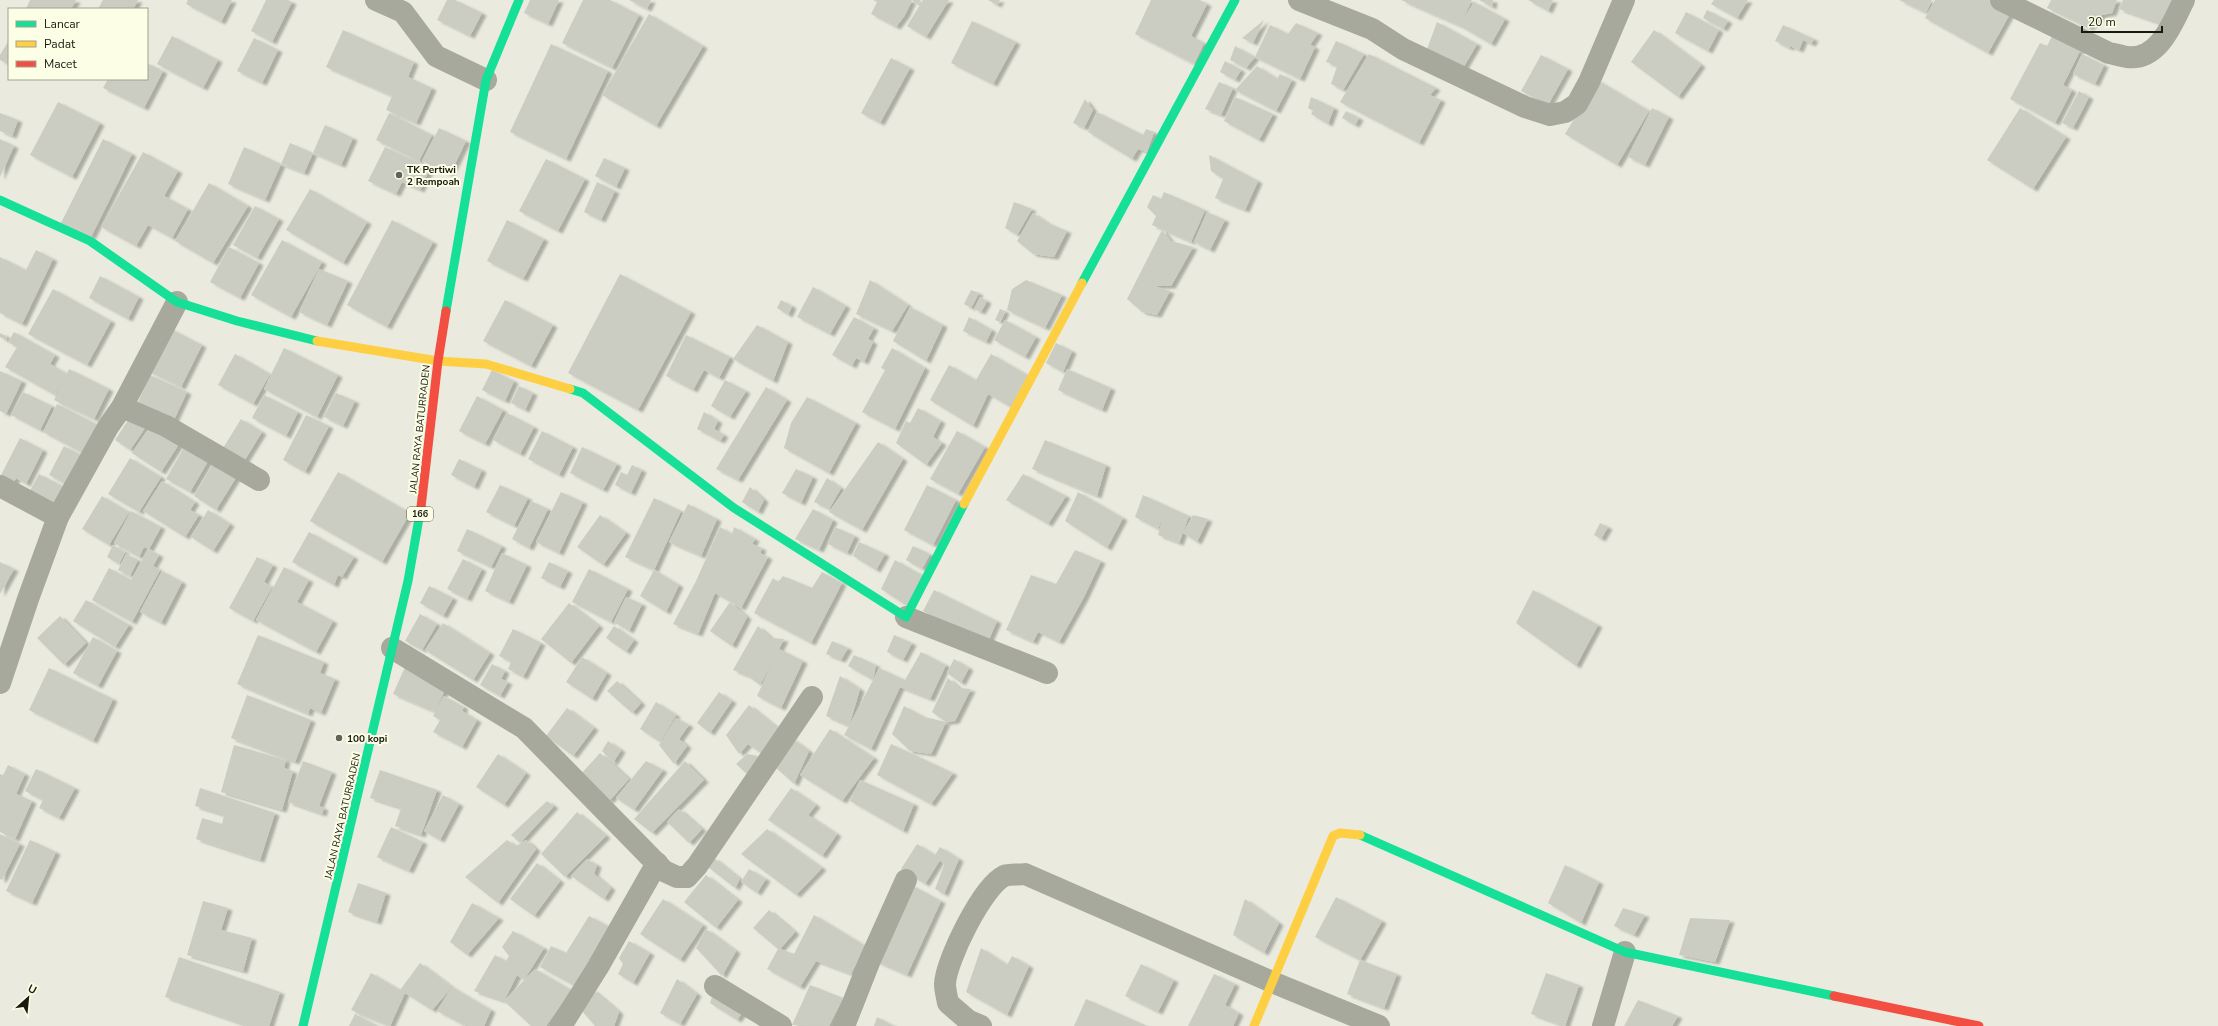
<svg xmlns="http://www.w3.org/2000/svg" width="2218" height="1026" font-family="'Nunito Sans',sans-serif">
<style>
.building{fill:#cccdc2;filter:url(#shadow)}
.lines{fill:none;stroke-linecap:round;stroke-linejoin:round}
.street{stroke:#a8a99d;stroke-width:22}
.fast{stroke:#16e098;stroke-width:9}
.slow{stroke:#ffcf43;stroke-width:9}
.jam{stroke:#f24e42;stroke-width:9}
.poi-dot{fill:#626258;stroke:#fcfee5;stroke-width:1.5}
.labels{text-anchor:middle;stroke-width:4;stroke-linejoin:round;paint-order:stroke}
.shield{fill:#fcfee5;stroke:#5c5e50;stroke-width:1}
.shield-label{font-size:9px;font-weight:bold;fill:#181910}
.poi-label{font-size:10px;font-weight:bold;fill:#181910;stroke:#fcfee5;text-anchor:start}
.street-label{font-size:10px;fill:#181910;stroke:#fcfee5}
</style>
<defs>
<filter id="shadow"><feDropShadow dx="4.5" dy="2.5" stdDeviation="1" flood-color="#0004"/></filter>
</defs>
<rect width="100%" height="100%" fill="#eaebde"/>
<!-- building -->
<g class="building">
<polygon points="30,0 76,0 71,9 26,9"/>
<polygon points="103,0 138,0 133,9 98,9"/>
<polygon points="188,0 232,0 221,22 186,4"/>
<polygon points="266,0 288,0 292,2 272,42 251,31"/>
<polygon points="447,0 455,0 482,13 470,36 437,20"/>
<polygon points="530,0 559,0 548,24 524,13"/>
<polygon points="583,0 610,0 639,15 612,68 562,43"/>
<polygon points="629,0 651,0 647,9"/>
<polygon points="873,0 921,0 918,5 912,0 905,15 896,27 871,14 877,2"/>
<polygon points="923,0 949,0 926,37 907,26"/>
<polygon points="988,0 1000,0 997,5"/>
<polygon points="1151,0 1200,0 1207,4 1191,36 1204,43 1194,64 1135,34"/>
<polygon points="1401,0 1472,0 1461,23 1474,2 1505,19 1491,44 1460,26"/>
<polygon points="1479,0 1493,0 1492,7"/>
<polygon points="1528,0 1553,0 1548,11"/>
<polygon points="1714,0 1748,0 1737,18 1711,4"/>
<polygon points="1899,0 1932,0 1926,13"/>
<polygon points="1935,0 1989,0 2011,12 1988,53 1925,18"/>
<polygon points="2051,0 2117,0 2112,13 2102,15 2089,28 2047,8"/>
<polygon points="2123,0 2178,0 2167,26 2119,9"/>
<polygon points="1707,10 1728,21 1723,29 1703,18"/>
<polygon points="1686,12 1719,30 1708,51 1675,33"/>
<polygon points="649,14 703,46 656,126 602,95"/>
<polygon points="1264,20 1253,43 1242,38"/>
<polygon points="972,21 1016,42 993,84 951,63"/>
<polygon points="1437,22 1477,44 1463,68 1427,49"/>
<polygon points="1296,23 1318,33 1310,45 1315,47 1300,79 1255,57 1270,25 1288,34"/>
<polygon points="1783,25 1814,39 1811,44 1803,40 1799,50 1790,46 1789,48 1775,41"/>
<polygon points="343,30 414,62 408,77 432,88 416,123 386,110 392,96 326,67"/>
<polygon points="1654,30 1701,65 1678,97 1631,62"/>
<polygon points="172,36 218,60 203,88 157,64"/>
<polygon points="2052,36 2080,51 2063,85 2072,90 2055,123 2010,99 2040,43 2047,46"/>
<polygon points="254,38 278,50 262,83 237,71"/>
<polygon points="9,40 9,65 0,60 0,55"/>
<polygon points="1336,41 1364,54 1343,90 1331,84 1337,66 1326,62"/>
<polygon points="551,44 608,71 566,159 510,132"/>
<polygon points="1235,46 1255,57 1246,68 1230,60"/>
<polygon points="1369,54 1436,88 1430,95 1441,100 1419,143 1340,102"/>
<polygon points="2082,54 2104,65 2095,84 2073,74"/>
<polygon points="1541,55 1568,69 1548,105 1521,91"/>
<polygon points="891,58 910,68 880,123 861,113"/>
<polygon points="1225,61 1241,70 1235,80 1220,72"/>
<polygon points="147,63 163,71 144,108 103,88 108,79 147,79"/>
<polygon points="1257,66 1277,79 1280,74 1292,80 1276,111 1235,90"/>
<polygon points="1597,80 1649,111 1617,165 1565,134"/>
<polygon points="1219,82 1233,88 1221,115 1205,109"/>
<polygon points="2079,91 2089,97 2073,128 2062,123"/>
<polygon points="1235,97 1273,114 1259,140 1224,121"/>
<polygon points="1311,97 1334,108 1328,124 1311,114 1313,111 1308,108"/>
<polygon points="1085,99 1093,110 1084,128 1073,123"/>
<polygon points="58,102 100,123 72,177 30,155"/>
<polygon points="1652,108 1669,117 1645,165 1628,157"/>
<polygon points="2020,108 2066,137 2033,189 1987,160"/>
<polygon points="1346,111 1359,118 1355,125 1342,118"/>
<polygon points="1097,112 1143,135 1146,129 1154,132 1147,152 1138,149 1132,159 1088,132"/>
<polygon points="0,113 18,120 12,136 0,131"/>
<polygon points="389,113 432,135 419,161 376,140"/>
<polygon points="325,125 353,138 341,165 313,153 304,173 281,164 290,143 313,153"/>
<polygon points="439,128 466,141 450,174 422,161"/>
<polygon points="0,139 14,146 0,177"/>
<polygon points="103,139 132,154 91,237 61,223"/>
<polygon points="244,147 281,164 265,200 228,184"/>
<polygon points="385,147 430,168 420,190 402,182 396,194 368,181"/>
<polygon points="143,152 178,171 164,196 188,209 172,238 148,225 136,246 101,227"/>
<polygon points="1209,155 1258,181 1245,210 1215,198 1223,179 1211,171"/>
<polygon points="604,158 625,168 616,187 595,176"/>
<polygon points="546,159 585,179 558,231 519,211"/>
<polygon points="597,182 615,191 601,220 584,212"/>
<polygon points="209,183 248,206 213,263 175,241"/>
<polygon points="310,189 367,222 343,263 286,230"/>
<polygon points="1164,192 1205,210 1191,242 1152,225 1156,216 1147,207 1153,195 1161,199"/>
<polygon points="1014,202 1032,209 1017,235 1005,228"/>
<polygon points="255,206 279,219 257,258 233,245"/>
<polygon points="1207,212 1225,220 1210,250 1194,242"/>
<polygon points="1033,213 1048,223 1067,231 1054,257 1033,254 1017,241"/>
<polygon points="392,220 433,242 387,327 347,305"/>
<polygon points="507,220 544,239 523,279 487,261"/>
<polygon points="1162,230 1171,241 1193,247 1171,286 1155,286 1170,291 1157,315 1142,312 1127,299"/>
<polygon points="282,240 322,262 291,317 251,295"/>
<polygon points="229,247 259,263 240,298 210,282"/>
<polygon points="36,250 53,259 22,324 0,313 0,257 26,270"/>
<polygon points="319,269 348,281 327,325 299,312"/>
<polygon points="620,274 691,312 638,410 568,373"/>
<polygon points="100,276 139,297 128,319 89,298"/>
<polygon points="870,280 908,305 892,331 856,314"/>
<polygon points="1026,280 1062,295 1045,328 1007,310 1012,289"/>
<polygon points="813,287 846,306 830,334 797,317"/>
<polygon points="53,289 111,321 87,365 28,334"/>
<polygon points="971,290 979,293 971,308 964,304"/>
<polygon points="980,297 987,301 981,312 974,309"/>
<polygon points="505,300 553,325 531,366 483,341"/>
<polygon points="781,300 792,306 788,315 777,308"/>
<polygon points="910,307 943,325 926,361 893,341"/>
<polygon points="1000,309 1005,311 1000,322 995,320"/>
<polygon points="854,317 874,328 868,339 873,342 864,362 856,358 852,366 832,355"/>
<polygon points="969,317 992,330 986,342 963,331"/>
<polygon points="1005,320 1036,337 1025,357 994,340"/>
<polygon points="757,325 788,342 773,381 733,359"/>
<polygon points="167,327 202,345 181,387 146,370"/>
<polygon points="14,332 55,355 50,364 67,374 55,395 5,367 17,347 8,342"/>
<polygon points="0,333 6,336 7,341 0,337"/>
<polygon points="686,335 730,357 719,378 704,370 693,390 666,376"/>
<polygon points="1056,343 1072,351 1063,372 1046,363"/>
<polygon points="284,348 338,375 317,417 264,389"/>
<polygon points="892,348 925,368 895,429 862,412 885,370 881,368"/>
<polygon points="235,354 270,374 253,404 218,385"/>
<polygon points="991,354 1029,376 1011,407 988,394 973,426 930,400 949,365 976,380"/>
<polygon points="69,369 109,389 94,419 54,400"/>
<polygon points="1067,369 1111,388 1102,410 1058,390"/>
<polygon points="492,370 514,381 505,401 482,390"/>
<polygon points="0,371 22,381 6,414 0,411"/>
<polygon points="150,375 187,392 171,426 135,409"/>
<polygon points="725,380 746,391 730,417 711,406"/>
<polygon points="519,386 533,393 525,410 511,403"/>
<polygon points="766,387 787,400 738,480 716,469"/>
<polygon points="23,392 52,406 40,430 11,415"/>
<polygon points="336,393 355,401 343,426 324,417"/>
<polygon points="264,395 298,412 286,436 252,418"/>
<polygon points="477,396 503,410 485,444 459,431"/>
<polygon points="807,397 856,423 829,473 784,448 791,423"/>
<polygon points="57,404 104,428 89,456 43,432"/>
<polygon points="918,408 941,421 933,437 942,443 926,465 896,443 906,421 910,423"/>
<polygon points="704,412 718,421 714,429 724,435 720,441 697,429"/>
<polygon points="507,413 534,427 520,454 493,440"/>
<polygon points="132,414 147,425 130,450 115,440"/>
<polygon points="306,415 329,426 305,472 283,460"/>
<polygon points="241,419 262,432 241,466 220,453"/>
<polygon points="151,425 179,444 161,472 132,453"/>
<polygon points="542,431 573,447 559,475 528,459"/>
<polygon points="957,431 985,447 958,494 930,479"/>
<polygon points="20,438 43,450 26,484 16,478 13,484 0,477"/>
<polygon points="1045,440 1106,465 1097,496 1032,469"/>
<polygon points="187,442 211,456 190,492 166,479"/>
<polygon points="878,442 903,459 862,530 829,512"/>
<polygon points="64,446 86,458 71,487 49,475"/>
<polygon points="582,447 617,464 603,490 570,473"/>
<polygon points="130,458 161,477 139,512 108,494"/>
<polygon points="459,459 482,470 474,487 451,475"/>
<polygon points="214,462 237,476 216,510 194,496"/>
<polygon points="632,465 642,470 631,493 615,485 621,472 627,475"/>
<polygon points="796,469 813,477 801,503 782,493"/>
<polygon points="338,472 410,513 382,562 310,521"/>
<polygon points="39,474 70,490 58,512 27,496"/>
<polygon points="1023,474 1066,496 1048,524 1006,500"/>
<polygon points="827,478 841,488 829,509 814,502"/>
<polygon points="162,481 195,502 190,510 199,515 185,537 143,511"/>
<polygon points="500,485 528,498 514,526 486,512"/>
<polygon points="927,485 956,500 933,545 904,530"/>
<polygon points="750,487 764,500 758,512 742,502"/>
<polygon points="561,492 583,502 559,553 536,542"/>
<polygon points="1078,492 1123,518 1107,548 1065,521"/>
<polygon points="1143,495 1189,516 1179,543 1158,535 1164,515 1158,529 1135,517"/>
<polygon points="102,496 129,512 109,545 82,529"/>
<polygon points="654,498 681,511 654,570 625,557"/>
<polygon points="531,501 548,509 529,548 512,539"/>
<polygon points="688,504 717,519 701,556 669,542"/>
<polygon points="813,509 833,520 819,550 795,539"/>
<polygon points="208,510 230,524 213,551 191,537"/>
<polygon points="131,511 161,527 149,549 144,547 139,557 114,543"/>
<polygon points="600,515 626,533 603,565 577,547"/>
<polygon points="1193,515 1208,519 1197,542 1183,533"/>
<polygon points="1600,523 1608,527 1601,539 1594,535"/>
<polygon points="720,527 732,534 734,527 755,539 752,544 762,548 760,553 768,557 741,608 715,593 698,634 673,624 696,581"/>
<polygon points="835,527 855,536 847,553 828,544"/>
<polygon points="467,529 502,546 491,567 457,551"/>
<polygon points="309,532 354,557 342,577 338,575 334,585 292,562"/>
<polygon points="859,542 885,554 876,570 853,556"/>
<polygon points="113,545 125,552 119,564 107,557"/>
<polygon points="913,546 930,554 922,569 906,560"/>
<polygon points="148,549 159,555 153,566 160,570 132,622 92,600 109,568 131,580"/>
<polygon points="1075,550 1101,561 1084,597 1059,642 1038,632 1033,642 1006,630 1031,575 1056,584"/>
<polygon points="502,553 527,565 509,602 485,591"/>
<polygon points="126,554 138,560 130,576 118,570"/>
<polygon points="257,557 273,565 264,582 272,587 253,621 229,608"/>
<polygon points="463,559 482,569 467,599 447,589"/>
<polygon points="895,560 923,576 907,606 881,589"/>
<polygon points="0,562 14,569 0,594"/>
<polygon points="549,562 568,571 560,587 541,578"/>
<polygon points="284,567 309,580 297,602 333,621 316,652 256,620"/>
<polygon points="589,569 628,589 611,622 572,602"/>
<polygon points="654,570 679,585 666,612 640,596"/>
<polygon points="162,571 182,582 161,623 140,612"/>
<polygon points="822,572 842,583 811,643 754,613 773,578 778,582 783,576 812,588"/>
<polygon points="429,586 453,598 443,616 420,603"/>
<polygon points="934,590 997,621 987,644 923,611"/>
<polygon points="1533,590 1598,625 1576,666 1516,623"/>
<polygon points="626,597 642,604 629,631 614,622"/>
<polygon points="86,600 129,625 115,647 73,621"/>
<polygon points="730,602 747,617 732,646 710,631"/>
<polygon points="569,603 599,626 571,663 541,639"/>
<polygon points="420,614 437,624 422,650 405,641"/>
<polygon points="60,616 86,643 64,665 37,638"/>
<polygon points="443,623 490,653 473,680 425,650"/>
<polygon points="614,626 634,640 626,652 606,638"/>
<polygon points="758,626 771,638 784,639 779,649 803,661 781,708 757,696 775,657 760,685 748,676 733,670"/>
<polygon points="513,629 541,643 523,677 508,669 511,662 499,656"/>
<polygon points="258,635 324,662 320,673 335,679 321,713 310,708 308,714 237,684"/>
<polygon points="894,635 912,643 903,660 887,652"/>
<polygon points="93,637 117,651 98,686 73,673"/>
<polygon points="832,641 848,648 841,660 826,654"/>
<polygon points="921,652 946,665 930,699 900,687 871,749 844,735 849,726 826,716 840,676 860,689 849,726 873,680 848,666 854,655 876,665 873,680 879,668 905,680"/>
<polygon points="582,657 607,673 592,699 566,682"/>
<polygon points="954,659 969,668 961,683 947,673"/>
<polygon points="492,664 505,671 501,679 508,682 500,696 480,685"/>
<polygon points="405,667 447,685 435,712 393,694"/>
<polygon points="49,668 113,699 93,741 29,710"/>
<polygon points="948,678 959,688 971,689 955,721 946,722 932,712"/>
<polygon points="617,681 641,703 632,713 607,691"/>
<polygon points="719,692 732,701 710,733 697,723"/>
<polygon points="247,695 311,720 295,762 231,738"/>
<polygon points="444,696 464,707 462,711 477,720 462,747 433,732 440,720 433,716"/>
<polygon points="656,702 676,715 660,742 640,729"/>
<polygon points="749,705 780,730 762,754 748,744 739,754 726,735"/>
<polygon points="904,706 924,717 946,722 931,754 910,751 892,734"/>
<polygon points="567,708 594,728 573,756 546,736"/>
<polygon points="676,718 689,725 679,739 687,746 674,764 659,745"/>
<polygon points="830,729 874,758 842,801 800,775"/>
<polygon points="791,738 809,751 794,784 773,765"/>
<polygon points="608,741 621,750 613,763 602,751"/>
<polygon points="891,744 953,773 931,804 877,775"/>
<polygon points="234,745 286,760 284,768 293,771 282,810 221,792"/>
<polygon points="600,753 629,779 609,801 580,775"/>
<polygon points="498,754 526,773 504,805 476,787"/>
<polygon points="747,754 758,756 748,775 736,764"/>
<polygon points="303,761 332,772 319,806 324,808 322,814 288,802"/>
<polygon points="646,761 663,770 634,810 616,798"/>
<polygon points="685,761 704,780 652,833 634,819"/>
<polygon points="8,765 25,774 16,794 32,801 15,839 0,832 0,774 3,775"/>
<polygon points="36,769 75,788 59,818 39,808 43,800 25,791"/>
<polygon points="380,770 437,790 421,835 395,826 401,808 370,798"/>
<polygon points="860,780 914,804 903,831 850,801"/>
<polygon points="200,788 275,813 260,860 196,839 202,818 222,824 224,815 195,806"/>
<polygon points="791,788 816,805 808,815 837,834 822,856 768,820"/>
<polygon points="443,795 459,804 440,840 424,831"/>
<polygon points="547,801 554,806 520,843 511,835"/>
<polygon points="679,809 702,829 689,843 667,822"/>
<polygon points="577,812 606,836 565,877 541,854"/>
<polygon points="391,827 423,842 409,871 377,857"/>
<polygon points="767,829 822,868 796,895 741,854"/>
<polygon points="0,834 20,844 2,880 0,879"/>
<polygon points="30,840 56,852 32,903 6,891"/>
<polygon points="507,840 516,846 526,840 536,849 498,903 465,877"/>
<polygon points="917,844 935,855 940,847 959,859 944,894 935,889 944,865 940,860 925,884 901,869"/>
<polygon points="714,858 740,879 735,888 708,867"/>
<polygon points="587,859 597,865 594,874 611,888 604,899 571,876"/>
<polygon points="537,863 560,881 534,916 510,899"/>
<polygon points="1565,865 1599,882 1581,923 1548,903"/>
<polygon points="749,869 766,879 757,893 741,882"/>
<polygon points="706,875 738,900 716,928 684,902"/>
<polygon points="358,883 386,893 377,922 348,912"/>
<polygon points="911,885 941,901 907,975 873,960"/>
<polygon points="1336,897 1382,921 1360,960 1315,937"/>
<polygon points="663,899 703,925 680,960 640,934"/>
<polygon points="1245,899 1279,923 1264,953 1233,935"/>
<polygon points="203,901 228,908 221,930 252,938 243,971 187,955"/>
<polygon points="472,903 499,918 467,955 450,942"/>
<polygon points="1623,908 1645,915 1634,935 1614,926"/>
<polygon points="769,910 795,932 780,949 794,954 814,915 865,946 851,974 816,961 800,987 767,969 778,949 753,928"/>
<polygon points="589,916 614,929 577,987 540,967 551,946 566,953"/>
<polygon points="1690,918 1730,920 1715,962 1679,955"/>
<polygon points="706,929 736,951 722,976 696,948"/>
<polygon points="513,931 544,948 524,980 517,975 504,1001 474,991 495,955 506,961 509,956 502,947"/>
<polygon points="629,941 650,953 633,983 618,974 623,964 619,958"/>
<polygon points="981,948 1007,965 1012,956 1029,966 1007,1015 966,992"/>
<polygon points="179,957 280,992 269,1026 248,1026 165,997"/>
<polygon points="1360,960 1397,974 1384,1008 1347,994"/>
<polygon points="420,963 452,987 432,1010 405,993 390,1026 351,1010 371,973 400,990"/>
<polygon points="1141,964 1174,980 1158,1012 1125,996"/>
<polygon points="535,969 571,990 546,1026 531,1026 504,1001"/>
<polygon points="1546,973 1579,985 1565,1026 1531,1014"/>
<polygon points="1214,974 1235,984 1225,1005 1239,1013 1233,1026 1188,1026"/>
<polygon points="677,979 697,994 680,1024 660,1013"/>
<polygon points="810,985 843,998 829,1026 792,1025"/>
<polygon points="452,987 491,1010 484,1026 466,1026 437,1011"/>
<polygon points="592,989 619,1012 614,1026 595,1026 581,1010"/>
<polygon points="713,994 744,1010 737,1020 710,1003"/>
<polygon points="1086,999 1147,1026 1074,1026"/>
<polygon points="1638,1000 1678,1016 1672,1026 1624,1026"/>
<polygon points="355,1014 378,1026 349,1026"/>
<polygon points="877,1017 894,1026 874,1026"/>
</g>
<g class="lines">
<!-- street -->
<g class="street">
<polyline points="376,0 403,12 436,56 486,80"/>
<polyline points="1299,0 1372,29 1403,49 1525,107 1550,115 1565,112 1577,104 1589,82 1624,0"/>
<path d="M2001 0 2109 53C2115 54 2121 56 2127 57 2159 61 2173 22 2184 0"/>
<polyline points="122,407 166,426 259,480"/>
<polyline points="0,486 58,517"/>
<polyline points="906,617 1047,673"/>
<polyline points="392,648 524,728 664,871 677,877 687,877 697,866 812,697"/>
<polyline points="0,683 28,599 58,517 108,427 122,407 177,302"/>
<polyline points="715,986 781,1026"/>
<polyline points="561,1026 598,967 657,863"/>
<polyline points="844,1026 870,960 906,880"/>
<path d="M981 1026 969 1021 948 1003C947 997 945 990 945 984 946 961 982 887 1004 876 1009 874 1019 875 1025 874L1272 982 1379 1026"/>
<polyline points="1603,1026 1625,952"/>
</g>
<!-- fast -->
<g class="fast">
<polyline points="0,200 90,241 177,302 237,321 317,341"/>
<polyline points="1082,283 1235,0"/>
<polyline points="446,311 486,80 519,0"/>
<polyline points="570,389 583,393 734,508 906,617 964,504"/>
<polyline points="1360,835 1625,952 1834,996"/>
<polyline points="303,1026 408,581 421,507"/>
</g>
<!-- slow -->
<g class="slow">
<polyline points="317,341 438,361 486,364 570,389"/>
<polyline points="964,504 1082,283"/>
<polyline points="1254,1026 1333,836 1340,833 1360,835"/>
</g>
<!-- jam -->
<g class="jam">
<polyline points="421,507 438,361 446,311"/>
<polyline points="1834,996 1979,1026"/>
</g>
</g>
<!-- markers -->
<g class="poi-dot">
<circle cx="399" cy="175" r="4"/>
<circle cx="339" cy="738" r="4"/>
</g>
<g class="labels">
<!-- shield labels -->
<rect class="shield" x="407" y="507" width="26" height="14" rx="3"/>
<g class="shield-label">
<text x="420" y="517">166</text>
</g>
<!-- poi labels -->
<g class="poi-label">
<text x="407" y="173">TK Pertiwi<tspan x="407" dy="12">2 Rempoah</tspan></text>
<text x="347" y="742">100 kopi</text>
</g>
<!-- street labels -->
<g class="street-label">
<text transform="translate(419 429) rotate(-84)" y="4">JALAN RAYA BATURRADEN</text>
<text transform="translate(342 816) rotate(-77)" y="4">JALAN RAYA BATURRADEN</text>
</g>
</g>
<!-- legend -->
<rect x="8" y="8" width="140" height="72" fill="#fcfee5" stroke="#a1a290"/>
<rect x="16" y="21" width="20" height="6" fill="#16e098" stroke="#a1a290"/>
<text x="44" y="28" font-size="12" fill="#181910">Lancar</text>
<rect x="16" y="41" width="20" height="6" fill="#ffcf43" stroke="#a1a290"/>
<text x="44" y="48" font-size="12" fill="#181910">Padat</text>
<rect x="16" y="61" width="20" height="6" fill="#f24e42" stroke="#a1a290"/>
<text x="44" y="68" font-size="12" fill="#181910">Macet</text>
<!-- north arrow -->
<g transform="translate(28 998) rotate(27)" stroke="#fcfee5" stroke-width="3" paint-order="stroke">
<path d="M0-3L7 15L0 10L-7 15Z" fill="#181910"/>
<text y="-6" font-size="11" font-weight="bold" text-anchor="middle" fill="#181910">U</text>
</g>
<!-- scale -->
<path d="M2082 26v6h80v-6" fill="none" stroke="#181910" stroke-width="2"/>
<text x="2088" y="26" font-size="12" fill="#181910" stroke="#fcfee5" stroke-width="3" paint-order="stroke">20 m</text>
</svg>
